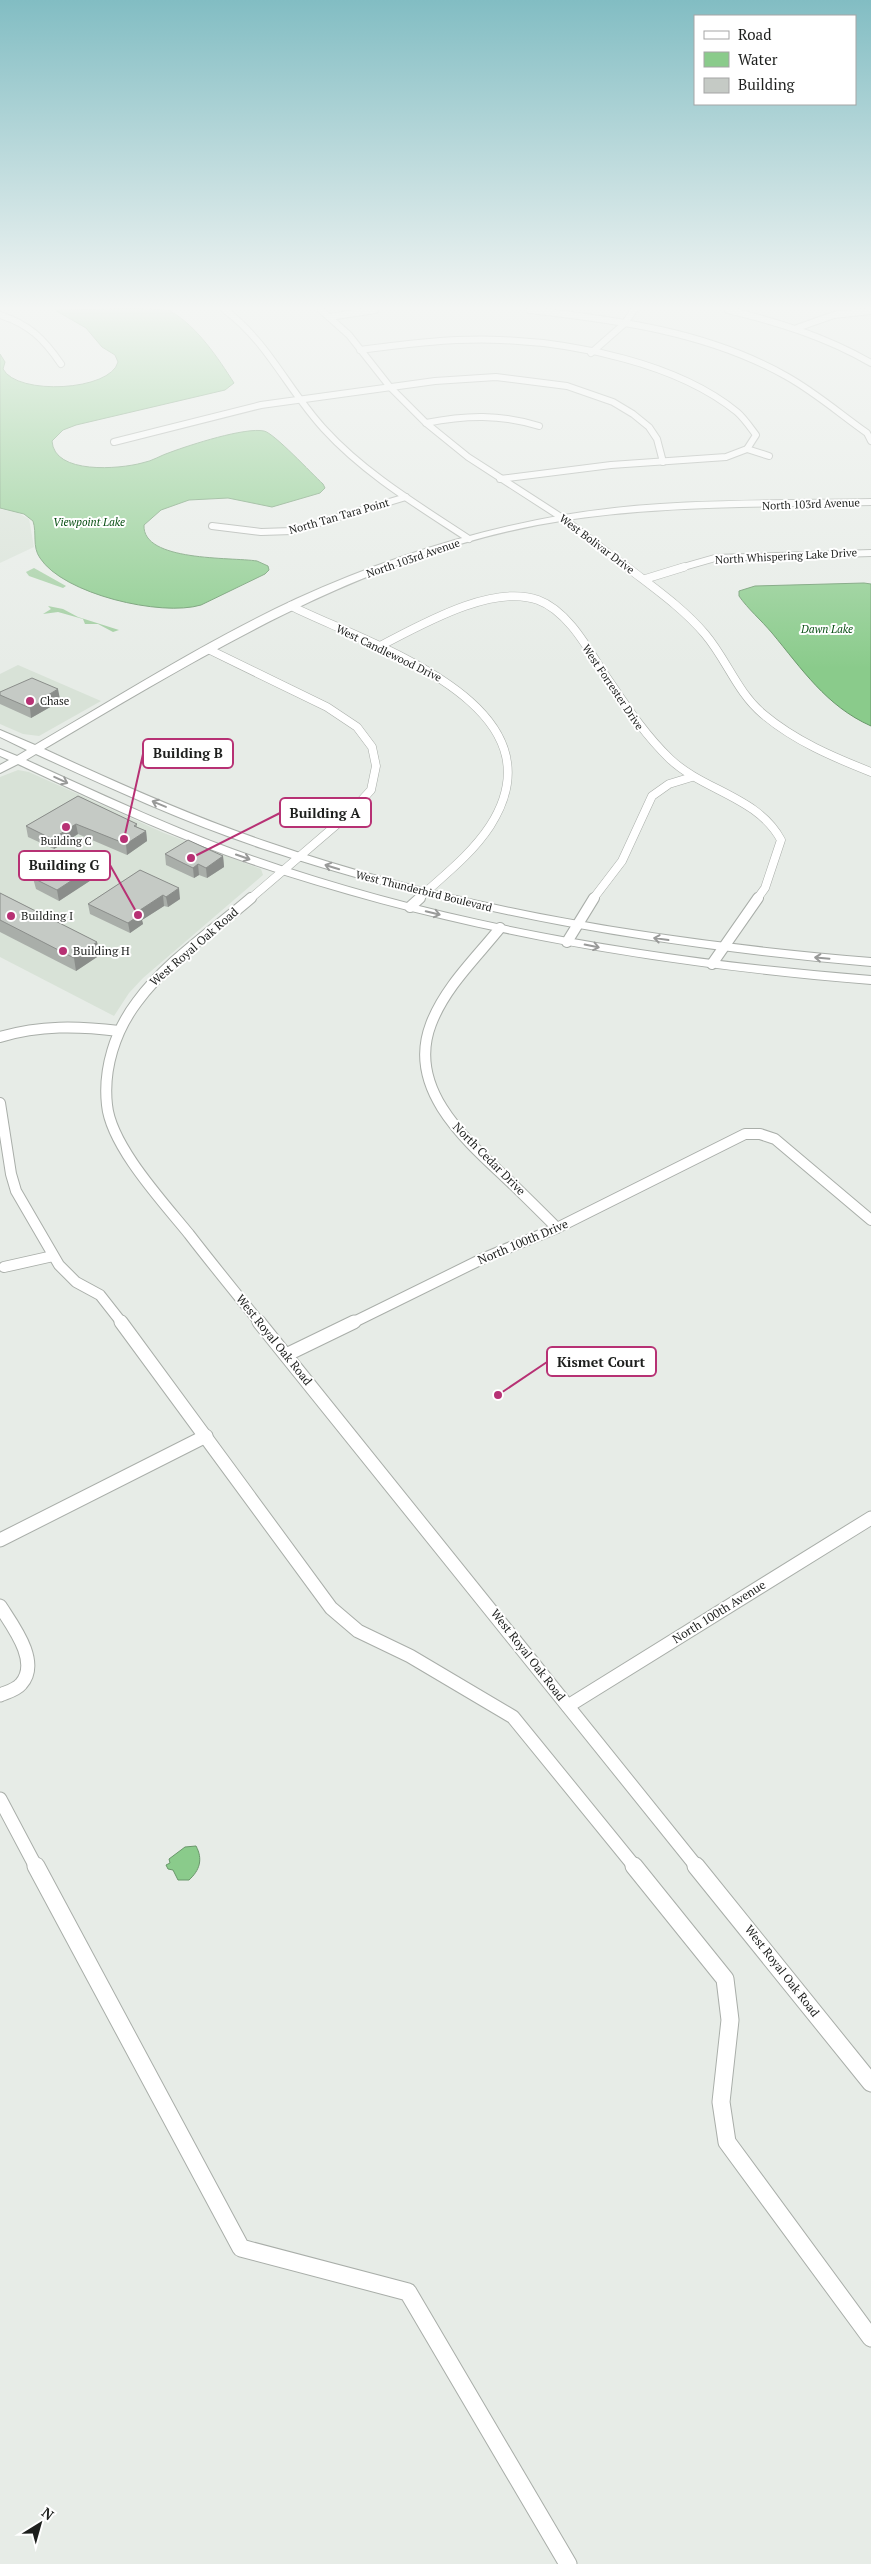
<svg xmlns="http://www.w3.org/2000/svg" width="871" height="2564" font-family="'PT Serif',serif">
<style>
.built{fill:#d8e2d7}
.green{fill:#a2cea1}
.water{fill:#8acb8b;stroke:#69976a}
.lines{fill:none;stroke-linecap:round;stroke-linejoin:round}
.minor-far4-casing{stroke:#a9aea9;stroke-width:8}
.minor-far3-casing{stroke:#a9aea9;stroke-width:9}
.minor-far2-casing{stroke:#a9aea9;stroke-width:12}
.minor-far1-casing{stroke:#a9aea9;stroke-width:15}
.minor-casing{stroke:#a9aea9;stroke-width:19}
.tertiary-casing{stroke:#a9aea9;stroke-width:2}
.minor-far4{stroke:#fff;stroke-width:6}
.minor-far3{stroke:#fff;stroke-width:8}
.minor-far2{stroke:#fff;stroke-width:10}
.minor-far1{stroke:#fff;stroke-width:13}
.minor{stroke:#fff;stroke-width:17}
.tertiary{fill:#fff;fill-rule:evenodd}
.wall{fill:#a9aea9}
.shaded-wall{fill:#8a8d8a}
.building{fill:#c5cac5;stroke:#8a8d8a}
.oneway{stroke:#999a99}
.poi-dot{fill:#b73174;stroke:#fff;stroke-width:2}
.labels{text-anchor:middle;stroke-width:4;stroke-linejoin:round;paint-order:stroke}
.far-street-label{font-size:11px;fill:#1d1f1d;stroke:#fff}
.far-water-label{font-size:11px;font-style:italic;fill:#084f13;stroke:#fff}
.far-poi-label{font-size:11px;fill:#1d1f1d;stroke:#fff;text-anchor:start}
.poi-label{font-size:12px;fill:#1d1f1d;stroke:#fff;text-anchor:start}
.street-label{font-size:12px;fill:#1d1f1d;stroke:#fff}
.leader{fill:none;stroke:#b73174;stroke-width:2}
.callout-dot{fill:#b73174;stroke:#fff;stroke-width:2}
.callout{fill:#fff;stroke:#b73174;stroke-width:2}
.callout-label{font-size:14px;text-anchor:middle;font-weight:bold;fill:#1d1f1d}
</style>
<rect width="100%" height="100%" fill="#e7ece7"/>
<!-- built -->
<g class="built">
<polygon points="0,509 18,513 29,519 34,547 0,563"/>
<polygon points="18,665 101,701 39,736 23,734 0,724 0,674"/>
<polygon points="18,770 29,772 164,833 261,869 263,875 143,978 129,993 114,1016 0,957 0,777"/>
</g>
<!-- green -->
<g class="green">
<polygon points="34,568 66,586 63,588 29,576 26,572"/>
<polygon points="48,606 63,609 78,617 119,630 113,632 98,624 85,624 83,619 58,612 43,614 51,609"/>
</g>
<!-- water -->
<g class="water">
<path d="M55 310C71 310 163 307 170 311 197 326 218 358 234 383L225 390 76 425 63 430 52 441C54 475 120 469 142 463 153 461 161 455 171 452 190 445 245 427 264 431 274 433 312 474 323 484L325 488 320 493 272 507 228 498 189 500 161 510 144 525C142 562 231 557 257 561L268 566 269 570 265 574 201 605C161 617 63 594 40 558 32 547 37 533 33 521L24 514 0 508V354L5 362 3 369C17 396 111 391 118 362L115 355 102 347 86 328Z"/>
<path d="M864 583 871 584V726C826 706 802 669 772 633 761 620 748 609 739 596V591L755 586Z"/>
<path d="M196 1846C203 1859 200 1870 189 1880H178L173 1870 168 1869 166 1865 170 1863 169 1859 185 1847Z"/>
</g>
<g class="lines">
<defs>
<g id="minor-far4">
<path d="M225 310C268 342 288 390 324 429 365 474 419 506 469 539"/>
<polyline points="321,310 349,335 390,387 426,423 468,457 564,519 628,568"/>
<path d="M530 310C618 320 708 332 786 376 815 392 840 414 867 433L871 441"/>
<path d="M728 310C778 322 826 337 871 363"/>
<path d="M0 315C29 324 44 339 61 364"/>
<polyline points="329,317 375,310"/>
<polyline points="797,328 834,315 871,311"/>
<path d="M360 350C406 344 453 338 500 340 576 343 677 363 737 412 744 418 750 427 756 435L747 449 726 457 611 465 500 479"/>
<polyline points="591,353 624,324 634,310"/>
<path d="M426 423C466 415 500 414 539 426"/>
<polyline points="114,442 261,405 435,381 496,377 567,386 613,402 633,414 649,427 657,439 663,462"/>
<polyline points="747,449 769,456"/>
<polyline points="212,526 261,532 292,531 406,497"/>
<polyline points="680,568 715,558 871,553"/>
</g>
<g id="minor-far3">
<path d="M627 567C654 588 683 608 705 634 727 660 737 692 763 714 795 741 833 757 871 772"/>
<polyline points="645,579 684,567"/>
<path d="M291 606C369 645 568 704 490 826 471 855 443 876 418 899"/>
<path d="M378 647C419 626 492 583 538 600 566 610 586 645 601 669 623 701 642 732 670 759 704 791 758 797 781 840L765 888 757 899"/>
<polyline points="210,650 327,707 357,727 372,747 376,766 371,790 349,814 250,899"/>
<polyline points="593,899 622,861 652,796 669,784 692,777"/>
</g>
<g id="minor-far2">
<path d="M251 898C214 930 166 962 137 1002 115 1031 103 1069 107 1105 111 1146 163 1202 189 1234 212 1264 236 1293 260 1323"/>
<polyline points="410,907 420,898"/>
<path d="M500 928C476 958 445 987 431 1024 407 1086 461 1136 503 1175 521 1192 539 1210 557 1228"/>
<polyline points="567,942 594,898"/>
<polyline points="712,964 758,898"/>
<path d="M0 1037C40 1025 78 1026 119 1031"/>
<polyline points="0,1103 11,1174 16,1191 59,1265 76,1282 100,1295 122,1323"/>
<polyline points="4,1267 53,1256"/>
<polyline points="352,1323 484,1258 557,1228 745,1134 760,1134 775,1139 871,1220"/>
</g>
<g id="minor-far1">
<polyline points="121,1322 331,1608 358,1631 410,1656 513,1717 635,1867"/>
<polyline points="259,1322 697,1867"/>
<polyline points="286,1355 354,1322"/>
<polyline points="0,1540 206,1436"/>
<path d="M0 1606C12 1625 41 1662 21 1684 16 1690 7 1692 0 1695"/>
<polyline points="568,1706 871,1518"/>
<polyline points="0,1799 36,1867"/>
</g>
<g id="minor">
<polyline points="36,1866 241,2248 408,2292 568,2564"/>
<polyline points="634,1866 725,1979 730,2020 721,2102 727,2142 871,2338"/>
<polyline points="696,1866 871,2083"/>
</g>
<path id="tertiary" d="M871 499V505C769 507 667 505 567 520 374 549 209 652 44 749 117 783 191 816 267 842 462 909 666 941 871 958V966C663 948 459 914 261 848 184 822 110 788 36 754L26 760C94 791 162 823 232 849 438 924 654 959 871 976V984C651 966 435 929 226 855 155 829 86 796 18 764L0 773V765L9 760 0 756V749L17 756 27 750 0 737V730L35 745C121 695 206 641 296 599 381 560 471 531 564 515 665 498 769 501 871 499Z"/>
</defs>
<!-- minor-far4 casing -->
<use href="#minor-far4" class="minor-far4-casing"/>
<!-- minor-far3 casing -->
<use href="#minor-far3" class="minor-far3-casing"/>
<!-- minor-far2 casing -->
<use href="#minor-far2" class="minor-far2-casing"/>
<!-- minor-far1 casing -->
<use href="#minor-far1" class="minor-far1-casing"/>
<!-- minor casing -->
<use href="#minor" class="minor-casing"/>
<!-- tertiary casing -->
<use href="#tertiary" class="tertiary-casing"/>
<!-- minor-far4 -->
<use href="#minor-far4" class="minor-far4"/>
<!-- minor-far3 -->
<use href="#minor-far3" class="minor-far3"/>
<!-- minor-far2 -->
<use href="#minor-far2" class="minor-far2"/>
<!-- minor-far1 -->
<use href="#minor-far1" class="minor-far1"/>
<!-- minor -->
<use href="#minor" class="minor"/>
<!-- tertiary -->
<use href="#tertiary" class="tertiary"/>
</g>
<!-- wall -->
<g class="wall">
<polygon points="0,692 60,699 52,703 52,706 31,718 0,704"/>
<polygon points="78,796 137,824 137,827 146,831 147,841 127,855 78,834 54,849 28,837 26,826"/>
<polygon points="165,854 223,856 224,867 207,878 199,875 194,878 166,865"/>
<polygon points="140,870 180,899 168,907 164,906 142,920 143,924 130,933 90,914 88,904"/>
<polygon points="102,873 59,901 36,889 33,878"/>
<polygon points="0,893 97,942 100,955 76,971 0,932"/>
</g>
<!-- shaded-wall -->
<g class="shaded-wall">
<polygon points="58,689 60,699 52,703 52,706 31,718 30,708 48,695"/>
<polygon points="76,824 78,834 54,849 52,839"/>
<polygon points="146,831 147,841 127,855 126,844"/>
<polygon points="223,856 224,867 207,878 206,868"/>
<polygon points="100,862 102,873 59,901 57,890"/>
<polygon points="198,864 199,875 194,878 193,868"/>
<polygon points="179,888 180,899 168,907 166,897"/>
<polygon points="163,895 164,906 142,920 143,924 130,933 128,923 137,912"/>
<polygon points="97,942 100,955 76,971 74,958"/>
</g>
<!-- building -->
<g class="building">
<polygon points="32,678 58,689 48,695 51,696 30,708 0,695 0,692"/>
<polygon points="78,796 137,824 134,826 146,831 126,844 76,824 52,839 26,826"/>
<polygon points="188,840 223,856 206,868 198,864 193,868 165,854"/>
<polygon points="77,851 100,862 57,890 33,878"/>
<polygon points="140,870 179,888 166,897 163,895 137,912 141,914 128,923 88,904"/>
<polygon points="0,893 97,942 74,958 0,920"/>
</g>
<!-- one-way arrows -->
<defs><path id="oneway-shaft" d="M-6 0H5M1.5-3L5.5 0L1.5 3" fill="none" stroke-width="1.6" stroke-linecap="round" stroke-linejoin="round" transform="scale(1.25)"/></defs>
<g class="oneway">
<use href="#oneway-shaft" transform="translate(61 780) rotate(25)"/>
<use href="#oneway-shaft" transform="translate(159 804) rotate(-157)"/>
<use href="#oneway-shaft" transform="translate(243 857) rotate(19)"/>
<use href="#oneway-shaft" transform="translate(332 867) rotate(-163)"/>
<use href="#oneway-shaft" transform="translate(433 913) rotate(14)"/>
<use href="#oneway-shaft" transform="translate(661 939) rotate(-172)"/>
<use href="#oneway-shaft" transform="translate(592 946) rotate(11)"/>
<use href="#oneway-shaft" transform="translate(822 958) rotate(-175)"/>
</g>
<!-- sky -->
<linearGradient id="sky" x2="0" y2="1"><stop stop-color="#82bdc3"/><stop offset="0.46" stop-color="#f4f6f4"/><stop offset="1" stop-color="#f4f6f4" stop-opacity="0"/></linearGradient>
<rect width="871" height="669" fill="url(#sky)"/>
<!-- markers -->
<g class="poi-dot">
<circle cx="30" cy="701" r="5"/>
<circle cx="66" cy="827" r="5"/>
<circle cx="11" cy="916" r="5"/>
<circle cx="63" cy="951" r="5"/>
</g>
<g class="labels">
<!-- far-street labels -->
<g class="far-street-label">
<text transform="translate(811 504) rotate(-2)" y="4">North 103rd Avenue</text>
<text transform="translate(339 516) rotate(-16)" y="4">North Tan Tara Point</text>
<text transform="translate(597 544) rotate(37)" y="4">West Bolivar Drive</text>
<text transform="translate(786 556) rotate(-3)" y="4">North Whispering Lake Drive</text>
<text transform="translate(413 558) rotate(-19)" y="4">North 103rd Avenue</text>
<text transform="translate(389 653) rotate(26)" y="4">West Candlewood Drive</text>
<text transform="translate(613 687) rotate(56)" y="4">West Forrester Drive</text>
<text transform="translate(424 891) rotate(14)" y="4">West Thunderbird Boulevard</text>
</g>
<!-- far-water labels -->
<g class="far-water-label">
<text x="89" y="526">Viewpoint Lake</text>
<text x="827" y="633">Dawn Lake</text>
</g>
<!-- far-poi labels -->
<g class="far-poi-label">
<text x="40" y="705">Chase</text>
<text x="66" y="845" text-anchor="middle">Building C</text>
</g>
<!-- poi labels -->
<g class="poi-label">
<text x="21" y="920">Building I</text>
<text x="73" y="955">Building H</text>
</g>
<!-- street labels -->
<g class="street-label">
<text transform="translate(194 947) rotate(-41)" y="4">West Royal Oak Road</text>
<text transform="translate(489 1159) rotate(45)" y="4">North Cedar Drive</text>
<text transform="translate(523 1242) rotate(-23)" y="4">North 100th Drive</text>
<text transform="translate(274 1340) rotate(51)" y="4">West Royal Oak Road</text>
<text transform="translate(719 1612) rotate(-32)" y="4">North 100th Avenue</text>
<text transform="translate(528 1655) rotate(52)" y="4">West Royal Oak Road</text>
<text transform="translate(782 1971) rotate(52)" y="4">West Royal Oak Road</text>
</g>
</g>
<!-- callouts -->
<path class="leader" d="M124 839L143 754M191 858L280 813M138 915L110 865M498 1395L547 1362"/>
<g class="callout-dot">
<circle cx="124" cy="839" r="5"/>
<circle cx="191" cy="858" r="5"/>
<circle cx="138" cy="915" r="5"/>
<circle cx="498" cy="1395" r="5"/>
</g>
<g class="callout">
<rect x="143" y="739" width="90" height="29" rx="5"/>
<rect x="280" y="798" width="91" height="29" rx="5"/>
<rect x="19" y="851" width="91" height="29" rx="5"/>
<rect x="547" y="1347" width="109" height="29" rx="5"/>
</g>
<g class="callout-label">
<text x="188" y="758">Building B</text>
<text x="325" y="818">Building A</text>
<text x="64" y="870">Building G</text>
<text x="601" y="1367">Kismet Court</text>
</g>
<!-- legend -->
<rect x="694" y="15" width="162" height="90" fill="#ffffff" stroke="#a5a5a5"/>
<rect x="704" y="31" width="25" height="8" fill="#ffffff" stroke="#a5a5a5"/>
<text x="738" y="40" font-size="15" fill="#1d1f1d">Road</text>
<rect x="704" y="52" width="25" height="15" fill="#8acb8b" stroke="#a5a5a5"/>
<text x="738" y="65" font-size="15" fill="#1d1f1d">Water</text>
<rect x="704" y="78" width="25" height="15" fill="#c5cac5" stroke="#a5a5a5"/>
<text x="738" y="90" font-size="15" fill="#1d1f1d">Building</text>
<!-- north arrow -->
<g transform="translate(40 2524) rotate(37)" stroke="#ffffff" stroke-width="4" paint-order="stroke">
<path d="M0-4L9 19L0 12L-9 19Z" fill="#1d1f1d"/>
<text y="-8" font-size="14" font-weight="bold" text-anchor="middle" fill="#1d1f1d">N</text>
</g>
</svg>
